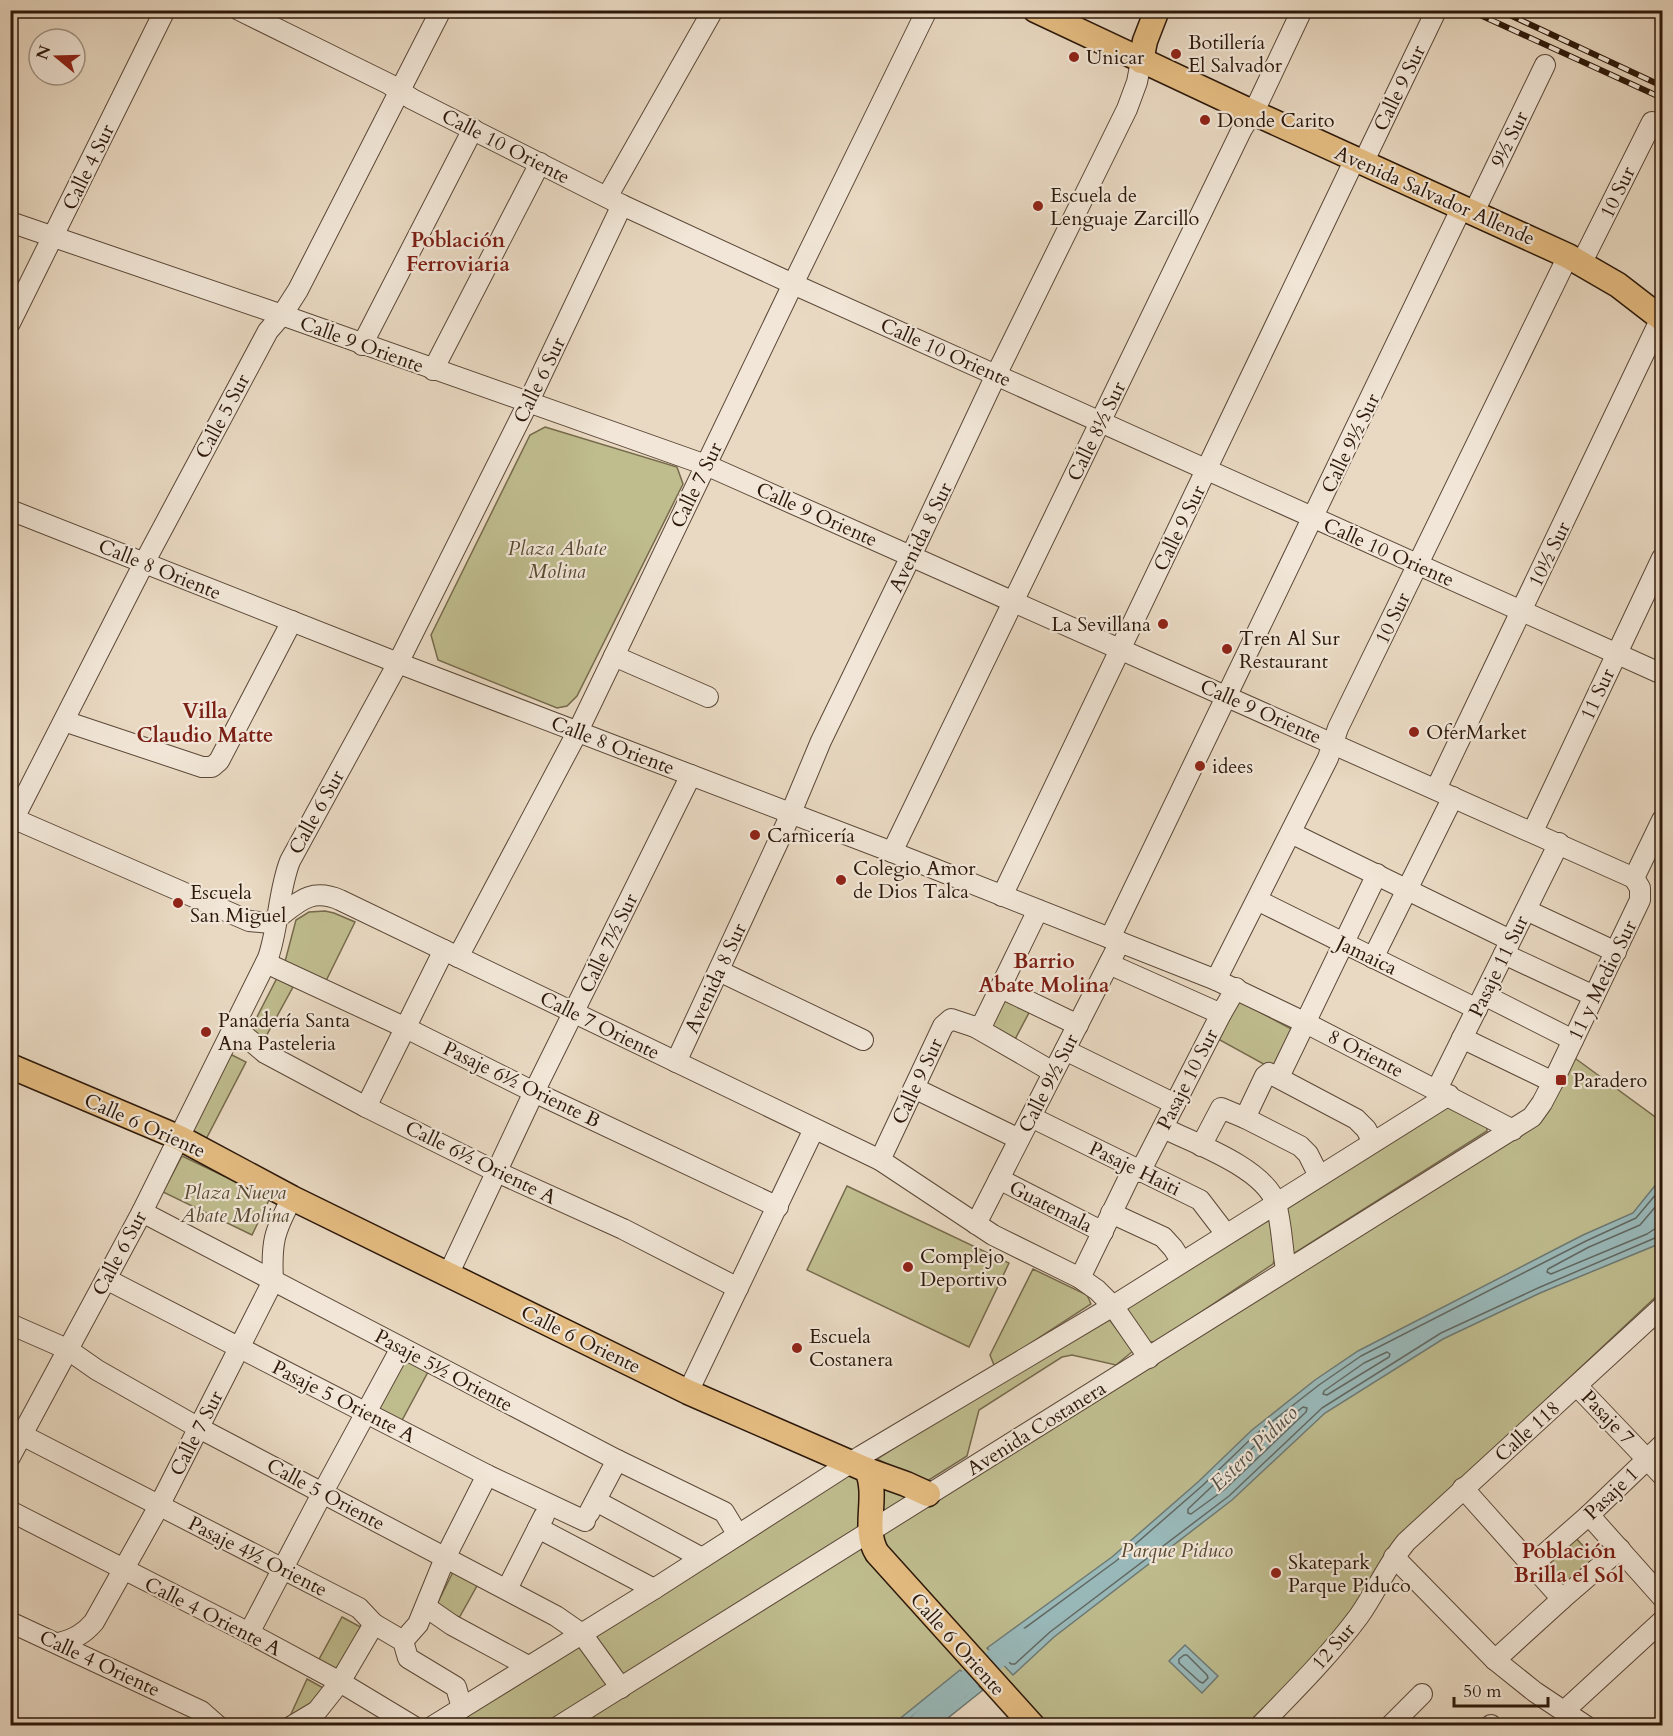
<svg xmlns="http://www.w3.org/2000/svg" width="1673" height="1736" font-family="Cardo,serif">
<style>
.green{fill:#bfbc8e;stroke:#766a4c;stroke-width:1.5}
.water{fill:#99b9ba;stroke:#6d7974;stroke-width:1.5}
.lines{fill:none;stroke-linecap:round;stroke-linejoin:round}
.shore{stroke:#626862;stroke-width:1.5}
.river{stroke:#99b9ba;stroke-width:22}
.minor-casing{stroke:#5b4838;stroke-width:22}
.major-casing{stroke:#2c180a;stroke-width:27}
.minor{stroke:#f1e6d7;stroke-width:20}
.major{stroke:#e4bc81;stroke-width:24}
.rail-casing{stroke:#2c180a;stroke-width:6}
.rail{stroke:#f1e6d7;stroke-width:4;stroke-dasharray:11;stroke-linecap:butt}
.poi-dot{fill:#8f2418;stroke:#f1e6d7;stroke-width:2}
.labels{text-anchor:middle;stroke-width:4.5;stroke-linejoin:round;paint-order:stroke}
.poi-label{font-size:20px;fill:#2c180a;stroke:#f1e6d7;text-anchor:start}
.street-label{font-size:20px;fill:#2c180a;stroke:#f1e6d7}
.park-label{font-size:20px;font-style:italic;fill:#584932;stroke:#f1e6d7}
.neighbourhood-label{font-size:21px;font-weight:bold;fill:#7a1f14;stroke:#f1e6d7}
.water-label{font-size:21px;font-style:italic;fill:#525048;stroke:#f1e6d7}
</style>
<rect width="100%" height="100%" fill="#e9d9c2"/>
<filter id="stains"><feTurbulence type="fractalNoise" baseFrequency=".00333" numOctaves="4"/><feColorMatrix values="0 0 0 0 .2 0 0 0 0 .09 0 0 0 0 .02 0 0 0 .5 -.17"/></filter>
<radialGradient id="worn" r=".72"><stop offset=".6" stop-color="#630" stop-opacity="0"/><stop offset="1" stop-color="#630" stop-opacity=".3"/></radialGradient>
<!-- green -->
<g class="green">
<polygon points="545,427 677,467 683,484 577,696 567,706 557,708 438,660 431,635 530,435"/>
<polygon points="325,911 334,913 355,922 322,989 283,969 296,920 309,912"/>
<polygon points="277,978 293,987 258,1051 243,1044"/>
<polygon points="1005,994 1032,1007 1011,1047 985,1033"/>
<polygon points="1237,1000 1297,1032 1278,1072 1218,1039"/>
<polygon points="230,1054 246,1062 204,1143 186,1135"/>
<polygon points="1572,1056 1662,1122 1662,1291 1400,1537 1357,1606 1323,1649 1246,1725 1044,1725 998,1677 939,1725 438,1726 851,1466 934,1498 1530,1126"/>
<polygon points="1447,1107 1487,1127 1487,1131 1290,1256 1285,1204"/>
<polygon points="182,1156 270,1198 252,1235 163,1192"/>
<polygon points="847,1186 1009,1263 969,1347 807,1270"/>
<polygon points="1267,1219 1270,1223 1275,1258 1273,1264 1156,1342 1148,1342 1125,1307"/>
<polygon points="1033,1269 1087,1295 1091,1304 997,1365 994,1365 990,1355"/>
<polygon points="1103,1311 1133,1351 1116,1365 1072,1355 1062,1357 979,1410 967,1456 929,1480 922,1481 877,1459"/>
<polygon points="403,1358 428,1372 400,1424 375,1410"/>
<polygon points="1574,1536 1596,1560 1558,1594 1537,1570"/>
<polygon points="453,1572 478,1584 459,1618 436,1606"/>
<polygon points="342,1617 368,1631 341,1676 317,1663"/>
<polygon points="307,1679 329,1691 286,1725"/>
</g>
<!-- water -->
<g class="water">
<polygon points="1662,1177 1662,1240 1654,1246 1540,1293 1443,1339 1325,1413 1232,1500 1054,1637 1013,1675 987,1648 1112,1557 1198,1482 1252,1430 1315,1380 1358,1351 1583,1235 1633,1213"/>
<polygon points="1185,1645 1218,1676 1202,1693 1169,1661"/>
<polygon points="960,1670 983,1690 939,1725 892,1725"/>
</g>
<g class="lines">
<!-- shore -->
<g class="shore">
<polyline points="1662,1187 1636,1218 1586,1241 1361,1356 1319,1385 1256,1434 1202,1486 1116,1561 1014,1636 999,1647 998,1651 1011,1664 1015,1664 1050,1632 1229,1496 1322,1408 1441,1333 1538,1288 1662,1235"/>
<polyline points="1662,1199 1640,1225 1589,1247 1548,1269 1547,1272 1551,1274 1647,1234 1656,1228 1662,1227"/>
<polygon points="1387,1352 1390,1354 1389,1357 1327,1395 1323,1394 1324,1391 1364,1363"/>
<polygon points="1303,1407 1307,1408 1306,1412 1224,1490 1191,1514 1188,1513 1188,1509 1261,1440"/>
<polygon points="1184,1655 1187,1655 1207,1675 1208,1678 1203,1683 1200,1682 1179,1663 1179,1659"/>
<polyline points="901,1726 958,1679 961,1679 971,1688 971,1691 938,1718 936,1726"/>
</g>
<!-- river -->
<polyline class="river" points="918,1726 956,1690 1021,1639"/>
<defs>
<g id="minor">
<polyline points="239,10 389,84 412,99 622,205 793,284 1662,674"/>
<polyline points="1363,163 1435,13"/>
<polyline points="607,197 713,10"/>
<polyline points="1474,212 1545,65"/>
<polyline points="10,222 282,315 706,465 1634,878"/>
<polyline points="1582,262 1652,122"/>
<polyline points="10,323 165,10"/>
<polyline points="362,345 473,129"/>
<polyline points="433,370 540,163"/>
<polyline points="10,510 398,663 892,852 1216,980 1306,1023 1513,1130"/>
<polyline points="614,656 708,697"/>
<polyline points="64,721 202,767 212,767 219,761 292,621"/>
<polyline points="1436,789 1661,318"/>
<path d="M10 817 249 921 271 923C295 906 308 886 340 900L880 1160 993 1235 1080 1278 1097 1290 1113 1306 1149 1358"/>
<polyline points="10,826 144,563 268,331 282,315 298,290 441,10"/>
<polyline points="1533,831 1662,558"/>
<polyline points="1291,833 1510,940"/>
<polyline points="892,852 1242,129 1259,101 1302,10"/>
<polyline points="1634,878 1662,820"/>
<polyline points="1002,896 1355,159"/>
<polyline points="1257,900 1477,1009"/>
<polyline points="1526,910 1616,952"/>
<polyline points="1110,938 1462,207"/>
<polyline points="1504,954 1594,996"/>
<polyline points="458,957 578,731 793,284 927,10"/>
<polyline points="1373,958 1453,797"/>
<polyline points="266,963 406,1028 534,1092 778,1207"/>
<polyline points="1109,964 1221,1014"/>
<polyline points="719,971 863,1040"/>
<polyline points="1216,980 1328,758 1338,728 1568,256"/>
<polyline points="1001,988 1078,1025"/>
<polyline points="1484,995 1573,1040"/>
<polyline points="235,1023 245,1036 265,1053 366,1107 497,1172 623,1229 738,1288"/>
<polyline points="975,1027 1053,1072"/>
<polyline points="1462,1038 1553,1082"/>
<polyline points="1065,1050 1175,1104"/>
<polyline points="676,1062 785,827 821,741 911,556 996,375 1127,109 1137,82 1141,61"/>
<polyline points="1279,1077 1377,874"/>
<polyline points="914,1088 1019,1139"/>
<polyline points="1437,1089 1559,843"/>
<polyline points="366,1107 444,950"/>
<polyline points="1031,1117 1200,1200 1226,1234"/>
<polyline points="1245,1118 1300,1146 1308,1154 1319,1176"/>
<path d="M1163 1128C1195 1143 1266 1169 1276 1204 1282 1225 1282 1248 1286 1269"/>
<polyline points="1201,1146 1221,1108 1245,1118 1265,1076 1269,1073 1356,1119 1366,1129 1373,1142"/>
<polyline points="880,1160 943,1026 951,1019 975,1027 983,1023 1038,910"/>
<polyline points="1140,1172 1221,1014 1236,988"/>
<polyline points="999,1179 1103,1232"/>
<polyline points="142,1212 617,1460 724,1512 738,1535"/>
<polyline points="1111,1213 1163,1237 1173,1248 1182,1262"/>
<polyline points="976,1224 1120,942"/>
<polyline points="448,1275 534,1092 691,775"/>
<polyline points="1080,1278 1133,1169"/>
<polyline points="106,1279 487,1475 585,1521"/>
<polyline points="10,1324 67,1349 97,1370 199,1428 556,1616 582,1634 621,1688"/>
<polyline points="1577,1386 1662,1475"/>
<polyline points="688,1392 814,1129"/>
<polyline points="22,1435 359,1608 374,1624 403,1641 408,1658 456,1687 462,1708"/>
<path d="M10 1457 142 1212 268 958C279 926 278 892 290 861L398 663 528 403 622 205"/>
<polyline points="1463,1488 1562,1599"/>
<polyline points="596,1501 702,1558"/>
<polyline points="10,1511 249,1633 340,1682 413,1726"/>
<polyline points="589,1513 617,1460"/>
<polyline points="1589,1515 1662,1597"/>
<polyline points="538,1528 654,1589"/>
<polyline points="1394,1557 1495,1660 1535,1692 1586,1726"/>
<polyline points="1532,1565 1589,1515 1662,1445"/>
<polyline points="507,1589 544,1516"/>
<polyline points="426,1607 452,1625 528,1666"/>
<polyline points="10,1622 201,1711 218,1726"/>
<polyline points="249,1633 323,1492 401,1348"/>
<polyline points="403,1641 418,1624 445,1558 487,1475"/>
<path d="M59 1643C74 1639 84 1634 94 1622L159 1506 273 1281C271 1242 274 1232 292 1198"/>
<polyline points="1495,1660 1562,1599 1620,1549"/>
<polyline points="1564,1711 1662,1621"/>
<polyline points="292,1726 317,1711 340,1682 374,1624"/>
<polyline points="433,1726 654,1589 861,1456 1113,1306 1449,1095"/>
<polyline points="559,1726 1532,1117 1542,1103 1553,1082 1640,900 1640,888 1634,878"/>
<path d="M1260 1726C1294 1691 1330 1655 1359 1616 1376 1592 1387 1565 1406 1542L1662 1307"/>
<polyline points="1390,1726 1422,1694"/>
<polyline points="1490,1726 1491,1725"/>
</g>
<g id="major">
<polyline points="1035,10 1252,112 1568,256 1618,285 1662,319"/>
<polyline points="1141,61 1145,41 1157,10"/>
<path d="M10 1066 180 1138 292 1198 688 1392 867 1470C879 1497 862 1529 877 1553L1033 1726"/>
<polyline points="867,1470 906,1484 928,1494"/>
</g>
</defs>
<!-- minor casing -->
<use href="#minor" class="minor-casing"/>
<!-- major casing -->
<use href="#major" class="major-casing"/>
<!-- minor -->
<use href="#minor" class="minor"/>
<!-- major -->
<use href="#major" class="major"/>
<defs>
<g id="rail">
<polyline points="1469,10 1662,98"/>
<polyline points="1499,10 1662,86"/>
</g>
</defs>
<!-- rail casing -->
<use href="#rail" class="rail-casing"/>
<!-- rail -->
<use href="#rail" class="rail"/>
</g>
<!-- markers -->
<g class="poi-dot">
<circle cx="1176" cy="54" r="6"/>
<circle cx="1074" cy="57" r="6"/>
<circle cx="1205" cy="120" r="6"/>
<circle cx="1038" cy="206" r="6"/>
<circle cx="1163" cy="624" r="6"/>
<circle cx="1227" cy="649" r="6"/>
<circle cx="1414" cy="732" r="6"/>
<circle cx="1200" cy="766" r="6"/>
<circle cx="755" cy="835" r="6"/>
<circle cx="841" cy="880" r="6"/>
<circle cx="178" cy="903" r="6"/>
<circle cx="206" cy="1032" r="6"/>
<rect x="1555" y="1074" width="12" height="12" rx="3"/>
<circle cx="908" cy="1267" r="6"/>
<circle cx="797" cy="1348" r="6"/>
<circle cx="1276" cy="1573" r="6"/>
</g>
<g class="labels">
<!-- poi labels -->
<g class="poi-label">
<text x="1188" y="49">Botillería<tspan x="1188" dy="23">El Salvador</tspan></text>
<text x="1086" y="64">Unicar</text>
<text x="1217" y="127">Donde Carito</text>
<text x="1050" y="202">Escuela de<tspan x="1050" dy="23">Lenguaje Zarcillo</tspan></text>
<text x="1151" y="631" text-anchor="end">La Sevillana</text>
<text x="1239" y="645">Tren Al Sur<tspan x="1239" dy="23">Restaurant</tspan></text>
<text x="1426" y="739">OferMarket</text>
<text x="1212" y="773">idees</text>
<text x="767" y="842">Carnicería</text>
<text x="853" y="875">Colegio Amor<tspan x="853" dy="23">de Dios Talca</tspan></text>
<text x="190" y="899">Escuela<tspan x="190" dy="23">San Miguel</tspan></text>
<text x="218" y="1027">Panadería Santa<tspan x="218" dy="23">Ana Pasteleria</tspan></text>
<text x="1573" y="1087">Paradero</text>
<text x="920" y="1263">Complejo<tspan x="920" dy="23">Deportivo</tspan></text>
<text x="809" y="1343">Escuela<tspan x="809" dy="23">Costanera</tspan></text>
<text x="1288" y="1569">Skatepark<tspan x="1288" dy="23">Parque Piduco</tspan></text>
</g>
<!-- street labels -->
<g class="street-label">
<text transform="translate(1399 88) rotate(-64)" y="7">Calle 9 Sur</text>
<text transform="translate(1509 139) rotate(-64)" y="7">9½ Sur</text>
<text transform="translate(506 146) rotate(27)" y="7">Calle 10 Oriente</text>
<text transform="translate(88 167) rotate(-64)" y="7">Calle 4 Sur</text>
<text transform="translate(1617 192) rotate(-64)" y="7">10 Sur</text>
<text transform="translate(1435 195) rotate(24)" y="7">Avenida Salvador Allende</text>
<text transform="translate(362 344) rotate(20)" y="7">Calle 9 Oriente</text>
<text transform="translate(946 352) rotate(24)" y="7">Calle 10 Oriente</text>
<text transform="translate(539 380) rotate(-64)" y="7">Calle 6 Sur</text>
<text transform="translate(222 416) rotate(-62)" y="7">Calle 5 Sur</text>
<text transform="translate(1096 431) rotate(-64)" y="7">Calle 8½ Sur</text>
<text transform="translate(1350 443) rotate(-64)" y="7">Calle 9½ Sur</text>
<text transform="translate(696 485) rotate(-64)" y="7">Calle 7 Sur</text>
<text transform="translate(817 514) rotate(24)" y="7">Calle 9 Oriente</text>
<text transform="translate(1179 528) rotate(-64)" y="7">Calle 9 Sur</text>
<text transform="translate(920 537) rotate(-64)" y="7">Avenida 8 Sur</text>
<text transform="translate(1389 552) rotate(24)" y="7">Calle 10 Oriente</text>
<text transform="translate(1549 554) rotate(-64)" y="7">10½ Sur</text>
<text transform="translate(160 569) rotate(22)" y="7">Calle 8 Oriente</text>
<text transform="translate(1392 618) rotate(-64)" y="7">10 Sur</text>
<text transform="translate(1597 694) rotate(-65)" y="7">11 Sur</text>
<text transform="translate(1261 711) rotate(24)" y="7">Calle 9 Oriente</text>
<text transform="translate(613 745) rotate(21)" y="7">Calle 8 Oriente</text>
<text transform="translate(316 812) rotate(-61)" y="7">Calle 6 Sur</text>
<text transform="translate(608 943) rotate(-64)" y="7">Calle 7½ Sur</text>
<text transform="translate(1367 955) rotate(26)" y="7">Jamaica</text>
<text transform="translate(1498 966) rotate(-64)" y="7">Pasaje 11 Sur</text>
<text transform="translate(715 978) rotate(-65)" y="7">Avenida 8 Sur</text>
<text transform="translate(1602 980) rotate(-64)" y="7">11 y Medio Sur</text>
<text transform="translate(600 1025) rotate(26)" y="7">Calle 7 Oriente</text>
<text transform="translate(1366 1053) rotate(27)" y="7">8 Oriente</text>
<text transform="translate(1187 1079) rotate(-63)" y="7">Pasaje 10 Sur</text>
<text transform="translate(917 1081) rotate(-65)" y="7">Calle 9 Sur</text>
<text transform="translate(1048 1083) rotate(-63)" y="7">Calle 9½ Sur</text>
<text transform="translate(522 1084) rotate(26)" y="7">Pasaje 6½ Oriente B</text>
<text transform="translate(145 1125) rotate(24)" y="7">Calle 6 Oriente</text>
<text transform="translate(481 1162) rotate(26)" y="7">Calle 6½ Oriente A</text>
<text transform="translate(1135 1168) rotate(26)" y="7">Pasaje Haiti</text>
<text transform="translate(1051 1206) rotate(27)" y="7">Guatemala</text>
<text transform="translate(119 1253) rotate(-62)" y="7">Calle 6 Sur</text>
<text transform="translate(581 1339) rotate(26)" y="7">Calle 6 Oriente</text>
<text transform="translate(444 1370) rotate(28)" y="7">Pasaje 5½ Oriente</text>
<text transform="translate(344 1401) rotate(27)" y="7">Pasaje 5 Oriente A</text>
<text transform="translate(1608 1417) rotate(46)" y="7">Pasaje 7</text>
<text transform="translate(1036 1428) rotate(-32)" y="7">Avenida Costanera</text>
<text transform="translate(1527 1431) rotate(-42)" y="7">Calle 118</text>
<text transform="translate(196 1433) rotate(-63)" y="7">Calle 7 Sur</text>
<text transform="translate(1611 1493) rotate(-44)" y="7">Pasaje 1</text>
<text transform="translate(326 1494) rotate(28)" y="7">Calle 5 Oriente</text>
<text transform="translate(258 1556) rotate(27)" y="7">Pasaje 4½ Oriente</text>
<text transform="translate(213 1616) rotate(27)" y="7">Calle 4 Oriente A</text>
<text transform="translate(958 1644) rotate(48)" y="7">Calle 6 Oriente</text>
<text transform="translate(1333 1646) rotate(-49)" y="7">12 Sur</text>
<text transform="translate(100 1663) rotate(25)" y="7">Calle 4 Oriente</text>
</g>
<!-- park labels -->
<g class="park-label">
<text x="557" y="555">Plaza Abate<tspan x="557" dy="23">Molina</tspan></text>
<text x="235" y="1199">Plaza Nueva<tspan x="235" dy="23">Abate Molina</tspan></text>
<text x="1177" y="1557">Parque Piduco</text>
</g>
<!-- neighbourhood labels -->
<g class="neighbourhood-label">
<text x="458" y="247">Población<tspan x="458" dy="24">Ferroviaria</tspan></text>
<text x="205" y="718">Villa<tspan x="205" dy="24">Claudio Matte</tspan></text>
<text x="1044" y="968">Barrio<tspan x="1044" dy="24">Abate Molina</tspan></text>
<text x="1569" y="1558">Población<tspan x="1569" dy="24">Brilla el Sol</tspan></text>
</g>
<!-- water labels -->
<g class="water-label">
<text transform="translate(1254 1448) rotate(-44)" y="7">Estero Piduco</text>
</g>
</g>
<!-- margin -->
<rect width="1673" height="1736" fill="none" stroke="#e9d9c2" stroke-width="36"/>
<rect x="12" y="12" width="1649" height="1712" fill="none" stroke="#2c180a" stroke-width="3"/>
<rect x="18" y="18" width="1637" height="1700" fill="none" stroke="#2c180a" stroke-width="1.5"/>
<!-- north arrow -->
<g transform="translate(57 57) rotate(289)"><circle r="28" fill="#f1e6d7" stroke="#a29485" stroke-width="1.5"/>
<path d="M0-4.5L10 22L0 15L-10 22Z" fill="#8f2418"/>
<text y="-9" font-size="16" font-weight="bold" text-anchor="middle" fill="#2c180a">N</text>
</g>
<!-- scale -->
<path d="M1454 1697v9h94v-9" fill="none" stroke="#2c180a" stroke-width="3"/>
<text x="1463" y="1697" font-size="18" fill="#2c180a" stroke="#f1e6d7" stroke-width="4.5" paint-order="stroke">50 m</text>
<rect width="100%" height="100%" filter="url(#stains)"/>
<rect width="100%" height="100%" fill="url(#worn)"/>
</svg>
